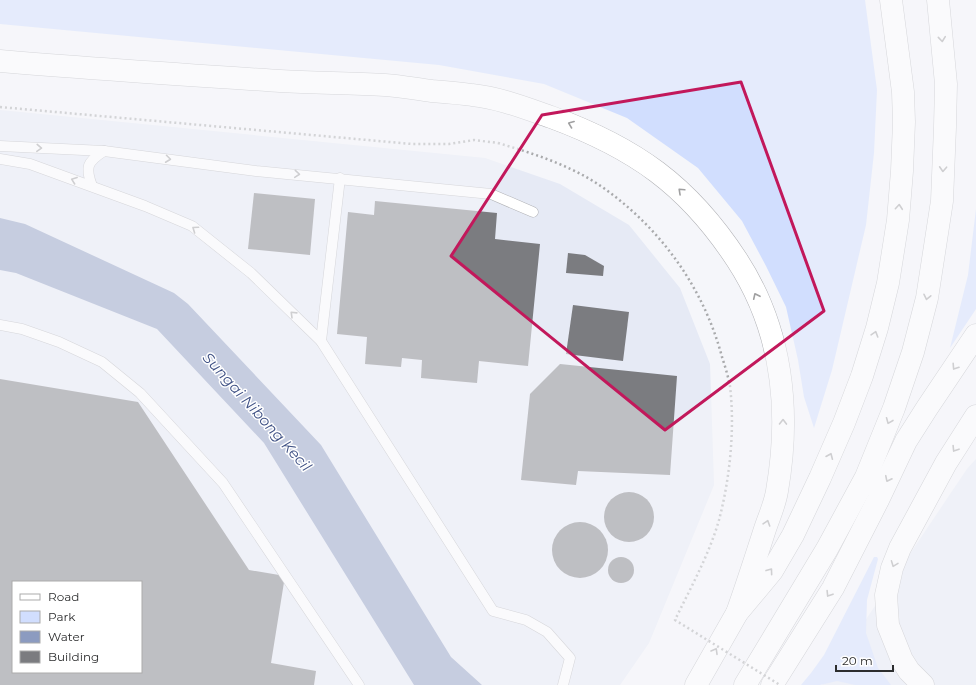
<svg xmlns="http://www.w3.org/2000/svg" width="976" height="685" font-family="Montserrat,sans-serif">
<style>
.built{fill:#e6eaf5;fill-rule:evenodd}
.green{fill:#d1defe}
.water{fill:#8c9bc0}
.building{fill:#7b7c80;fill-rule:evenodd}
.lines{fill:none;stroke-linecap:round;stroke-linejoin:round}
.service-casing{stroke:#b0b1b5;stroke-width:11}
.primary-casing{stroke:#b0b1b5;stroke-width:23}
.trunk-casing{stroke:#b0b1b5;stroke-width:23}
.path{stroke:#a9aaac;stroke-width:2.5;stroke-dasharray:2 3;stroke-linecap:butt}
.service{stroke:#fff;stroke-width:10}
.primary{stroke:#fff;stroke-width:22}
.trunk{stroke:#fff;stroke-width:22}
.path-bridge{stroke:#a9aaac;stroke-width:2.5;stroke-dasharray:2 3;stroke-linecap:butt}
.oneway{stroke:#a0a0a1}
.marked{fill:none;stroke:#c2185b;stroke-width:3;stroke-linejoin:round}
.labels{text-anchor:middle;stroke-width:3;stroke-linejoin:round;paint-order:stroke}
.water-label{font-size:15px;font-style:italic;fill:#3e5084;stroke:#fff}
</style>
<rect width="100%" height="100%" fill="#f5f6fa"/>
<!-- built -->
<g class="built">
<path d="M0 110 485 158 560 184 629 225 680 288 710 364 714 485 649 643 620 685H0ZM13 582H141V672H13Z"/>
<polygon points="976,459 976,685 822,685 967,469"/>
</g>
<!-- green -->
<g class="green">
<polygon points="0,0 865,0 877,90 874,153 866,225 832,370 814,428 804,397 798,360 786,307 766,266 742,221 698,168 627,118 544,84 439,65 0,24"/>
<polygon points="976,209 976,309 950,348 968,275"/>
<polygon points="874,557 877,557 878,559 867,600 866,633 878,668 891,685 855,685 837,681 820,685 801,685 811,673 824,655"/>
</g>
<!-- water -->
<polygon class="water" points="0,218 25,224 174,293 188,304 321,445 451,657 482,685 414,685 264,443 157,329 16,273 0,270"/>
<!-- building -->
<g class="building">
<polygon points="254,193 315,199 310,255 248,249"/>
<polygon points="375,201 497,213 495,239 540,244 528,366 479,361 477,383 421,378 422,360 402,358 401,367 365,364 367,337 337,334 348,212 374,215"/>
<polygon points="568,253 585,255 604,266 603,276 566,273"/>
<polygon points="573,305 629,312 623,361 566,354"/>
<polygon points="560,364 677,376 670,475 578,471 576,485 521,480 530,394"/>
<path d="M0 379 138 402 249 570 285 576 271 663 316 671 314 685H0ZM13 582H141V672H13Z"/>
<circle cx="629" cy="517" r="25"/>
<circle cx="580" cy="550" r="28"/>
<circle cx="621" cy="570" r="13"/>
</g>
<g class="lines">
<defs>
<g id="service">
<polyline points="0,146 104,151 256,171 491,194 533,212"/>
<polyline points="0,159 30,164 145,206 192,226 251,273 321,341 493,611 526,620 547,632 570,658 563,685"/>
<path d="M92 186C85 167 87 162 104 151"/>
<polyline points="0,325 22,329 59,342 102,362 140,393 223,483 359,685"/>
<polyline points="321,341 340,178"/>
</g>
<polyline id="primary" points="923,685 909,671 902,660 888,625 886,595 892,568 900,548 946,463 976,416"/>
<g id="trunk">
<path d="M0 61C93 69 187 75 280 81 315 83 350 83 385 85 401 86 416 89 432 91 445 92 459 93 472 95 500 98 525 108 551 117 635 148 688 185 737 260 782 329 791 410 777 491 775 504 769 517 765 529 756 557 747 585 737 613"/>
<polyline points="696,685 737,613 772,571 793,535 820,478 844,423 862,376 877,328 888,283 898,220 902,171 904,122 903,92 891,0"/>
<polyline points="745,685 827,549 866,477 894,408 913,352 927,298 942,201 945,127 946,84 938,0"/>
<polyline points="772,685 833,588 878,500 906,441 927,408 976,335"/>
</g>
</defs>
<!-- service casing -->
<use href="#service" class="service-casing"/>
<!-- primary casing -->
<use href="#primary" class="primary-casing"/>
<!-- trunk casing -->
<use href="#trunk" class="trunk-casing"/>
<!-- path -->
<polyline class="path" points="0,107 412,144 449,144 474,140 498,143"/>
<!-- service -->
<use href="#service" class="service"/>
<!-- primary -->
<use href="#primary" class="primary"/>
<!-- trunk -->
<use href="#trunk" class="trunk"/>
<!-- path-bridge -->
<path class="path-bridge" d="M498 143C535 154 573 166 605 189 662 230 704 289 722 357 725 366 728 376 730 386 735 429 730 478 719 520 709 555 691 587 675 620L780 685"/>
</g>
<!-- one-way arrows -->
<defs><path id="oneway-chevron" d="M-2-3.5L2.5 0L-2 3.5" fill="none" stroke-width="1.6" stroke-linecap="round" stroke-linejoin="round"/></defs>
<g class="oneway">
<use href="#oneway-chevron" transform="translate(942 39) rotate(84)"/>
<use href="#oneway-chevron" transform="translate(571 124) rotate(-159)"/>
<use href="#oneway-chevron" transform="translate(39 148) rotate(3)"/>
<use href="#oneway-chevron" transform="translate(168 159) rotate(7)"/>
<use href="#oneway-chevron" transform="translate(943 169) rotate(93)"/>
<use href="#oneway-chevron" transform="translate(297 174) rotate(5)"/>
<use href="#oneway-chevron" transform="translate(74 180) rotate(-160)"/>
<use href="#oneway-chevron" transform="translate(681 191) rotate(-137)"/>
<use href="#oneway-chevron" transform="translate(899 207) rotate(-85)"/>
<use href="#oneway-chevron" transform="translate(195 229) rotate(-145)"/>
<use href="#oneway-chevron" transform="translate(756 296) rotate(-115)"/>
<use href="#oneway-chevron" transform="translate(927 297) rotate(102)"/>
<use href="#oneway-chevron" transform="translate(293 314) rotate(-136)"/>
<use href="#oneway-chevron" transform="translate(875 334) rotate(-73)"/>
<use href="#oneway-chevron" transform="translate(955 367) rotate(123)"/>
<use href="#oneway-chevron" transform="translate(889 421) rotate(112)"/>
<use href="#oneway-chevron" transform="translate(783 422) rotate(-89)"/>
<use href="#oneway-chevron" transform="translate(955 449) rotate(122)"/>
<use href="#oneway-chevron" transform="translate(830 456) rotate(-67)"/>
<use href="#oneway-chevron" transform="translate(888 479) rotate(116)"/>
<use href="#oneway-chevron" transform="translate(767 523) rotate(-72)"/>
<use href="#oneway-chevron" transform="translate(894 564) rotate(111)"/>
<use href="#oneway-chevron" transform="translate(770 571) rotate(-54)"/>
<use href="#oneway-chevron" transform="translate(829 594) rotate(122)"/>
<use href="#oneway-chevron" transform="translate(715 651) rotate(-60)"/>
</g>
<!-- marked area -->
<path d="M0 0H976V685H0ZM741 82 824 311 665 430 451 256 542 115Z" fill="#f5f6fa" fill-opacity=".55" fill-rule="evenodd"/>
<path class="marked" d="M741 82 824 311 665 430 451 256 542 115Z"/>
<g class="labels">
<!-- water labels -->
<g class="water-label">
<text transform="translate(257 412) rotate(48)" y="5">Sungai Nibong Kecil</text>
</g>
</g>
<!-- legend -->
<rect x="12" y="581" width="130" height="92" fill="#ffffff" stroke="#ababab"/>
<rect x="20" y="594" width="20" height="6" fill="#ffffff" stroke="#ababab"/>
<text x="48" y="601" font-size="12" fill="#2c2d2e">Road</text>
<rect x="20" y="611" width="20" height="12" fill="#d1defe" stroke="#ababab"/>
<text x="48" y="621" font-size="12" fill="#2c2d2e">Park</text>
<rect x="20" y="631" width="20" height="12" fill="#8c9bc0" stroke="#ababab"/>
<text x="48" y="641" font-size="12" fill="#2c2d2e">Water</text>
<rect x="20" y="651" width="20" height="12" fill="#7b7c80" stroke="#ababab"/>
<text x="48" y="661" font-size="12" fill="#2c2d2e">Building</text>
<!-- scale -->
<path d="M836 665v6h57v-6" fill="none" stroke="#2c2d2e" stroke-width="2"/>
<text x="842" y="665" font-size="12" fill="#2c2d2e" stroke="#ffffff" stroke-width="3" paint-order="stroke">20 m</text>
</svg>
